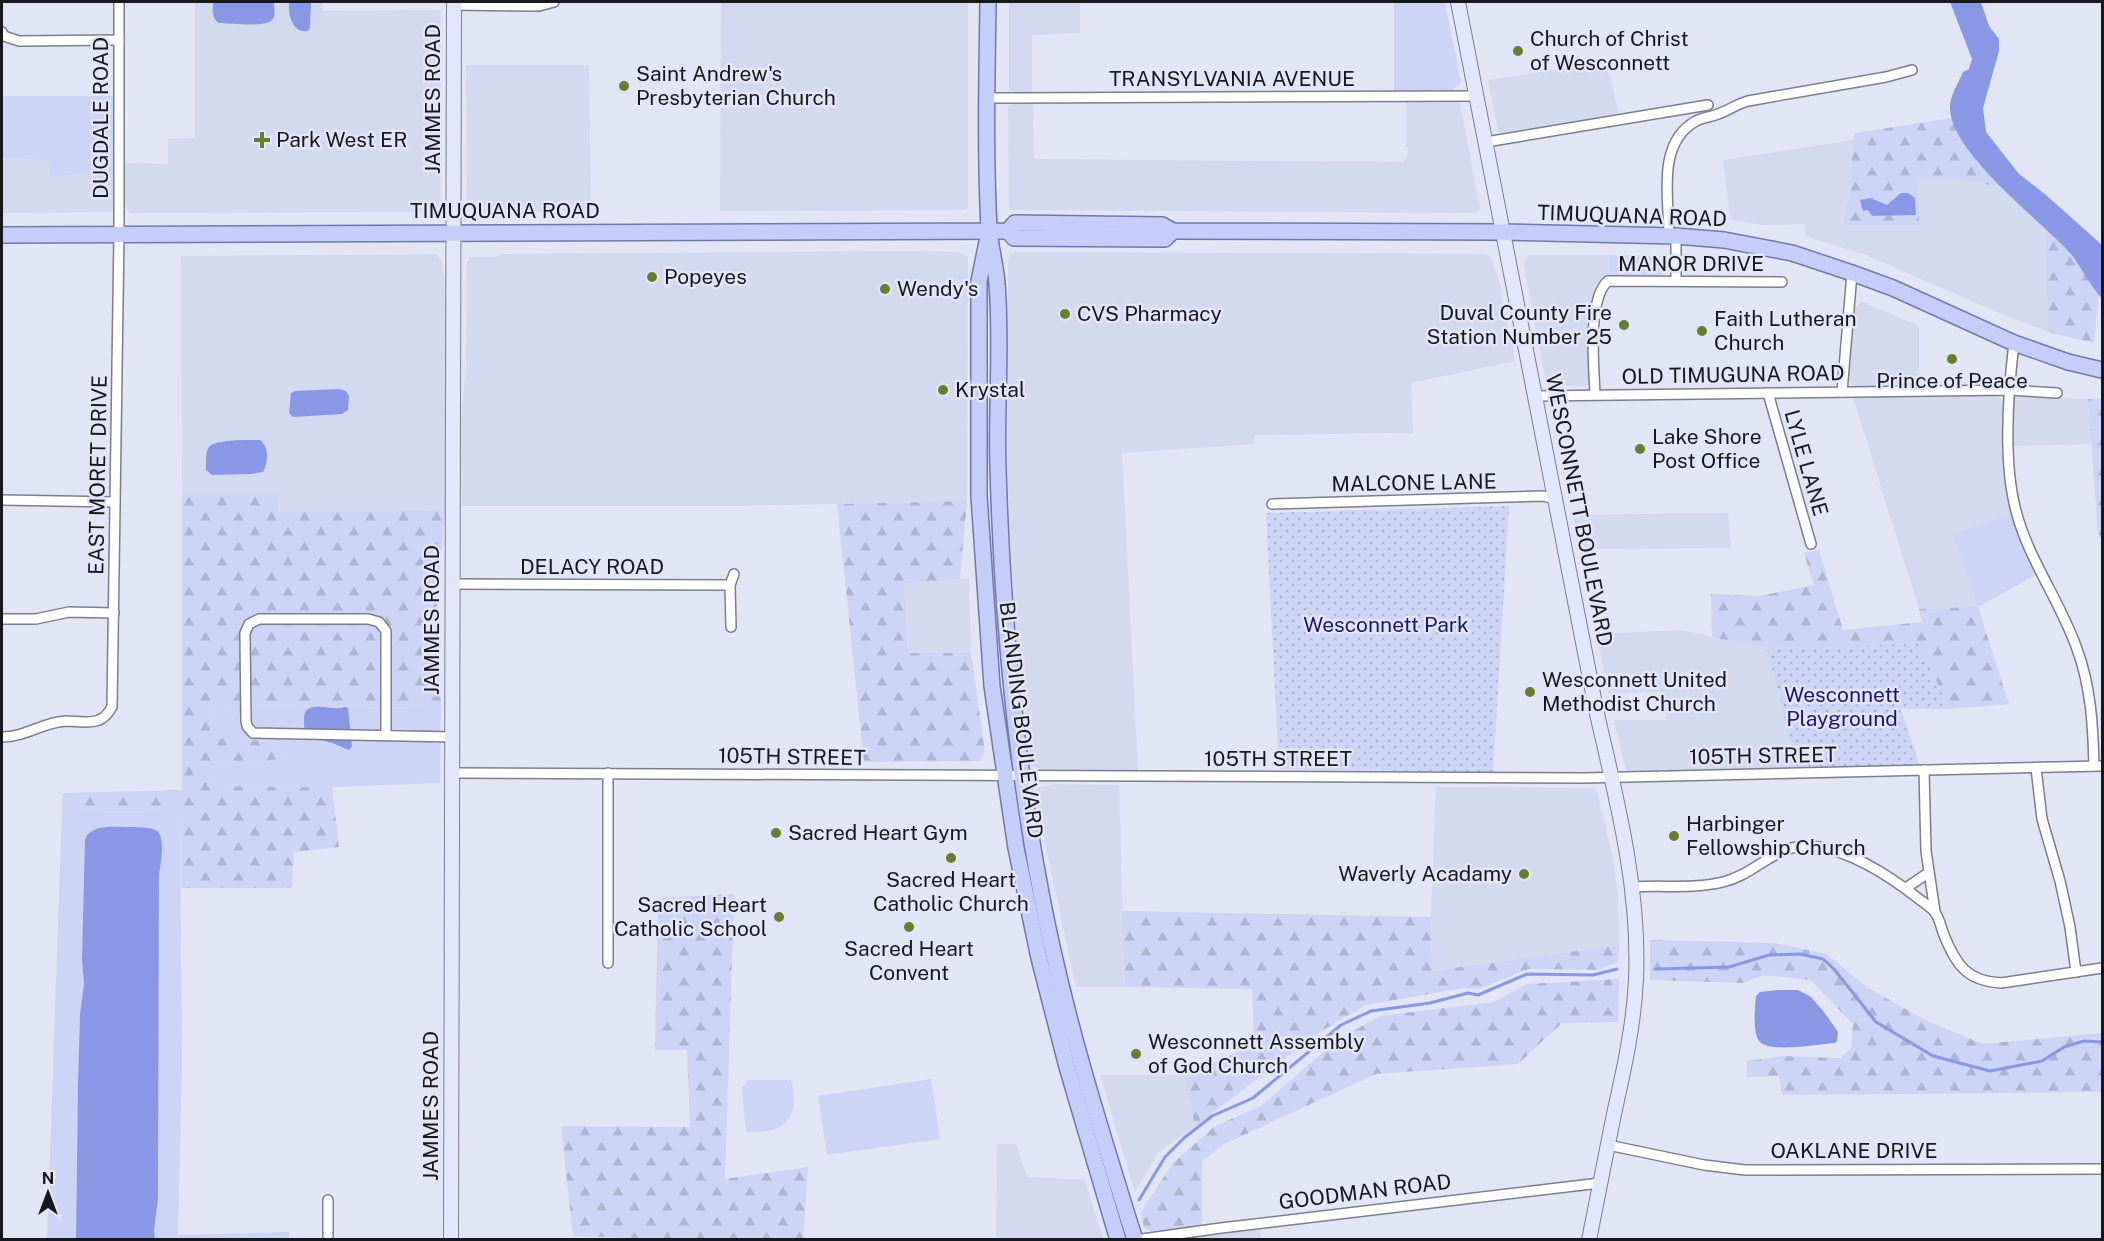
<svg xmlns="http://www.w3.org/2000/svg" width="2104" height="1241" font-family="'Public Sans',sans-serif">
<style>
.built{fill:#d3d9ef}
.grass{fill:#ccd4f7;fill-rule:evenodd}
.forest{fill:url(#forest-firs);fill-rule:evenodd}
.park{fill:url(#park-dots)}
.water{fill:#8898e7}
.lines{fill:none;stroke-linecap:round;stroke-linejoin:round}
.stream{stroke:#8898e7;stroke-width:3}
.street-casing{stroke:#7b7f8d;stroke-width:12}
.secondary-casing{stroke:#7b7f8d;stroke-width:16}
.primary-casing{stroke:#6e7aab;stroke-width:18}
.street{stroke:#fff;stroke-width:9}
.secondary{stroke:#e2e7fd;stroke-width:14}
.primary{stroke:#c5cefa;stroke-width:15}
.poi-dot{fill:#667e30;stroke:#e1e5f5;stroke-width:2}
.labels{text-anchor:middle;stroke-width:5;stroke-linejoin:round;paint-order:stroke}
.poi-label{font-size:21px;fill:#16181d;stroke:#e1e5f5;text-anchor:start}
.street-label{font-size:21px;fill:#16181d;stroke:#e1e5f5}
.park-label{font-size:21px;fill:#1a1570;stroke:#e1e5f5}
</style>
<defs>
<pattern id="forest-firs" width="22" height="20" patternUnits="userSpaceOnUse" patternTransform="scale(1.5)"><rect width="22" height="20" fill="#ccd4f7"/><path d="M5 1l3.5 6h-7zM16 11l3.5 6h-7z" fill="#aeb5d3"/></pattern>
<pattern id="park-dots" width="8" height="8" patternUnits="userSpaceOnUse" patternTransform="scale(1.5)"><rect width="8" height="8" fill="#ccd4f7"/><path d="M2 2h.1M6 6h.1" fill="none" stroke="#aeb5d3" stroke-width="1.8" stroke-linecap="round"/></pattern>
</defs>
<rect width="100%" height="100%" fill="#e1e5f5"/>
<!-- built -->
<g class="built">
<polygon points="195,2 323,2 323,11 441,10 441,201 439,207 432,212 130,213 127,210 124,192 124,163 168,164 168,139 195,138"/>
<polygon points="721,2 968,2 968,207 966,210 720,211"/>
<polygon points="1009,2 1080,2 1080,33 1032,35 1032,94 1009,91"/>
<polygon points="466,65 589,65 591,211 473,212 467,201"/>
<polygon points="1566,68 1608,68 1619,116 1499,136 1488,80"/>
<polygon points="1406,102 1460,103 1480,209 1477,213 1009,210 1008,106 1013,104 1033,103 1034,159 1403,162 1408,155 1408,147 1406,147"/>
<polygon points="1853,140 1850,190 1843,224 1917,180 1957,180 2000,186 2045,226 2048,332 2004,315 1866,255 1805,236 1805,224 1762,225 1730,219 1723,160"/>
<polygon points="2,157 50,161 50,175 113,173 114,198 112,212 2,213"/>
<polygon points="910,251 959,252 968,257 967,501 745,506 462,506 461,418 466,368 467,263 470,257 496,257 500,254"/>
<polygon points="1015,252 1486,254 1491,258 1499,281 1515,361 1411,383 1413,433 1255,435 1255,444 1122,453 1138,773 1054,772 1031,766 1014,612 1008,484 1008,261 1010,253"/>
<polygon points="437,254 442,262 445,281 449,511 277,512 277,494 182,494 181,256"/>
<polygon points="1530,255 1609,255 1608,276 1596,284 1589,314 1590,382 1585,387 1550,385 1546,382 1524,266 1526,257"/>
<polygon points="1861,301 1919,326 1919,387 1856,388 1846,378 1853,311"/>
<polygon points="1993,395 2000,397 2005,409 2006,465 2012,513 1952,536 1978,607 1919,609 1853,397"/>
<polygon points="2016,395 2088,399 2092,444 2012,446 2012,401"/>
<polygon points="1728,513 1731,548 1579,549 1573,515"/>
<polygon points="969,578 971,653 908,653 904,584"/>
<polygon points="1681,630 1767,648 1797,768 1626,771 1614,720 1667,720 1662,692 1608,693 1597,634"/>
<polygon points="1055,784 1119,785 1125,987 1076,987 1035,796 1037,788"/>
<polygon points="1436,787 1596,788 1612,854 1618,895 1619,945 1432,971 1431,917"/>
<polygon points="1100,1075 1184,1075 1195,1126 1159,1152 1135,1192"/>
<polygon points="997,1144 1016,1144 1027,1177 1085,1180 1103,1239 996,1239"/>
<polygon points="1260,1227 1261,1239 1164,1240"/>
</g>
<!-- grass -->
<g class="grass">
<polygon points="1394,2 1445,2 1461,83 1451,91 1394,91"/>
<polygon points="2,96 113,96 113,173 49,176 50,161 2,157"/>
<polygon points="1609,255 1666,256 1668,263 1667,270 1660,275 1608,276"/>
<polygon points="2012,513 2036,575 1978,607 1952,535"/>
<path d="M441 704 440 783 332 787 207 786 212 768 281 759 278 741 209 738 212 706ZM312 708H348L349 722 342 748 329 742 312 741Z"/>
<polygon points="62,808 180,809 182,1064 178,1235 289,1232 289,1239 155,1239 154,1230 158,1199 159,876 161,860 156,830 136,827 98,828 82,959 84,984 80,1014 78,1082 76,1239 47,1240"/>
<polygon points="931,1079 940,1139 827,1155 818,1096"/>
<path d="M748 1080H791C801 1120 784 1134 746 1132L742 1088Z"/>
</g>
<!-- forest -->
<g class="forest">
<path d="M1952 118C1959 145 1981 166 2000 186L1957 180H1917L1919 225H1843L1850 190 1853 141 1855 133ZM1870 198 1887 206 1915 198 1916 215 1872 216 1868 210Z"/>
<polygon points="2045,226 2073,256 2099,294 2094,343 2048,332"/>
<polygon points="2088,399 2102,399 2102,540 2098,533"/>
<polygon points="182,494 277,494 278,512 445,511 435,627 441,704 212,706 209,738 278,741 281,759 212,768 207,786 332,787 339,847 294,852 292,888 181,888 180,809 62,808 63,793 182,790"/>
<polygon points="967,501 960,579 904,584 908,653 971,653 985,752 979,761 864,762 837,504"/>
<polygon points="1819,550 1843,630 1922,622 1919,609 1978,607 2009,704 1949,709 1919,644 1767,648 1712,637 1711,594 1759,596 1814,585 1804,553"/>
<polygon points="734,894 725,1179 808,1167 803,1239 682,1240 573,1236 561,1126 690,1127 687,1050 655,1050 658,898"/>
<polygon points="1122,911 1431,917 1432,971 1619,945 1618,962 1598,970 1528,969 1480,989 1463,988 1366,1005 1320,1032 1195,1126 1184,1075 1254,1045 1252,989 1125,987"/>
<polygon points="1650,940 1774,943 1826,954 1868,988 1927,1021 1983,1044 2102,1033 2102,1092 1782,1095 1779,1076 1747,1077 1747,1061 1781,1056 1840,1058 1851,1049 1853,1024 1811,980 1764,975 1743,983 1650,980"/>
<polygon points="1619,979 1618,1022 1562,1023 1518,1064 1376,1074 1224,1144 1202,1161 1202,1226 1152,1231 1144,1228 1140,1213 1173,1163 1215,1126 1261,1106 1337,1040 1380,1016 1494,1002 1527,984"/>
</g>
<!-- park -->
<g class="park">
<polygon points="1509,506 1493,772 1279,769 1266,513"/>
<polygon points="1919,644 1949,709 1901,709 1920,766 1797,768 1767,648"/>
</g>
<!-- water -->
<g class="water">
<path d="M213 2H274C274 7 276 16 272 20 265 28 230 23 219 23 211 18 213 10 213 2Z"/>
<path d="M289 2H311L310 27 308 31C292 34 288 14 289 2Z"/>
<path d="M1950 2H1981L1989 26 1999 39V51L1983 108 1986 132 2019 174 2046 195 2102 245V299C2097 292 2091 285 2086 277 2081 269 2077 261 2071 254 2041 220 1948 152 1950 106 1950 96 1959 82 1963 72L1969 69 1972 59Z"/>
<polygon points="1901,193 1908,193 1915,198 1916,215 1872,216 1868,210 1863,211 1860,200 1870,198 1887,205"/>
<polygon points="339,389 346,391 349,396 348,410 342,414 293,417 289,413 291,393 295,391"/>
<path d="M260 440C270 448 268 462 263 472L251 474 212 475 206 470C206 464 205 453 209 447 215 439 250 440 260 440Z"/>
<path d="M345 707 348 708 352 746 349 750C342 748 335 743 328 742 313 738 304 743 304 722 304 717 304 712 308 709 318 703 334 711 345 707Z"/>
<path d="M136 827C142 828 150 827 155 830 167 834 160 866 159 876L158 1199 154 1230 155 1239H76L78 1082 80 1014 84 984 82 959 85 839C92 822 120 828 136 827Z"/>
<path d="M1778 990H1798L1811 997 1824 1012 1838 1032 1837 1041 1835 1043C1819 1044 1771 1053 1760 1042 1752 1034 1755 1006 1756 996L1760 992Z"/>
</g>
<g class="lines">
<!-- stream -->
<g class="stream">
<polyline points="1656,969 1729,967 1769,955 1800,954 1823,959 1834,969 1876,1022 1933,1056 1990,1071 2042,1061 2064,1047 2084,1041 2102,1042"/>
<polyline points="1139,1200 1165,1157 1184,1138 1212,1116 1253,1098 1341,1025 1371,1011 1430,1003 1468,993 1478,995 1527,974 1593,975 1617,969"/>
</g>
<defs>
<g id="street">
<polyline points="454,5 539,6 554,2"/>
<polyline points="2,32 4,36 19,41 119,40"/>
<polyline points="988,98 1477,96"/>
<polyline points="1486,142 1708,105"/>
<path d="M1669 236C1669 199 1656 143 1696 121 1703 117 1711 117 1718 114 1729 110 1737 104 1748 101L1886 77 1912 70"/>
<polyline points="1676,281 1676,236"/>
<path d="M2014 343C2008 393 2003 458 2015 507 2027 558 2060 600 2077 649 2091 687 2093 726 2094 766"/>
<polyline points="1842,392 1852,273"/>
<polyline points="1768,393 1811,544"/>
<path d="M1595 394C1594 368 1587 299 1608 281L1782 282"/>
<polyline points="1536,396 2009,390 2057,393"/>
<polyline points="2,500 115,502"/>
<polyline points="1272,504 1543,496 1556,499"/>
<polyline points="453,584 730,585"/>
<polyline points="2,619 36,619 69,612 114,613"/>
<polyline points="731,627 730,585 734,574"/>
<polyline points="386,735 386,631 379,622 368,619 259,619 249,624 245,633 246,721 247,726 253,733 453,737"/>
<path d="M2 737C26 737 43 722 66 721 76 721 89 724 99 720 105 718 109 712 112 707L119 234V2"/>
<polyline points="2036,768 2042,819 2060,881 2070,927 2076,972"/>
<polyline points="1924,770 1926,851 1935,912"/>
<polyline points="453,773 1583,778 2102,766"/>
<polyline points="608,773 608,963"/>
<path d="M1632 887C1662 885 1694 889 1723 882 1760 873 1776 840 1819 847 1855 853 1891 877 1919 899 1924 903 1933 908 1936 914 1940 920 1941 928 1944 935 1956 965 1967 981 2001 983L2102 968"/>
<polyline points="1906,888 1928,873"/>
<polyline points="1608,1145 1704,1165 1745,1170 2102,1169"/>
<polyline points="328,1200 328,1240"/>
<polyline points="1135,1240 1221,1228 1600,1183"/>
</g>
<g id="secondary">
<path d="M1458 2 1597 714C1617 801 1640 889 1636 979 1634 1025 1624 1069 1614 1114 1606 1156 1597 1198 1589 1240"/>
<polyline points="451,1240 454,2"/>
</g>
<g id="primary">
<path d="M988 2C987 77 985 153 989 228 990 247 996 266 997 284 1002 345 996 406 998 467 1002 610 1014 752 1041 893 1063 1011 1099 1125 1135 1240"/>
<polyline points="1008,231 1014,238 1165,239 1173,231"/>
<polyline points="2,235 1008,231 1015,223 1162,225 1173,231 1502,232 1676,236 1724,240 1792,253 1852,273 1893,288 2014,343 2068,362 2102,370"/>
<polyline points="987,242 979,281 979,496 992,686 1016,848 1039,958 1067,1067 1118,1240"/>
</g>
</defs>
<!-- street casing -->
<use href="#street" class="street-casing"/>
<!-- secondary casing -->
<use href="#secondary" class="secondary-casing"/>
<!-- primary casing -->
<use href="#primary" class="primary-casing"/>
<!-- street -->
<use href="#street" class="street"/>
<!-- secondary -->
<use href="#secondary" class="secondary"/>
<!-- primary -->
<use href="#primary" class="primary"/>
</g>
<!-- markers -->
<g class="poi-dot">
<circle cx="1518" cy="51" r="6"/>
<circle cx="624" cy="86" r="6"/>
<path d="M259 131h6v6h6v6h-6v6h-6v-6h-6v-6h6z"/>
<circle cx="652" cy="277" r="6"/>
<circle cx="885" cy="289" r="6"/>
<circle cx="1065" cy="314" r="6"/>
<circle cx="1624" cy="325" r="6"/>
<circle cx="1702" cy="331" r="6"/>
<circle cx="1952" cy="359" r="6"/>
<circle cx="943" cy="390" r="6"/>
<circle cx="1640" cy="449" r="6"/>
<circle cx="1530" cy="692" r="6"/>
<circle cx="776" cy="833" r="6"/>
<circle cx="1674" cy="836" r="6"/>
<circle cx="951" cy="858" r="6"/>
<circle cx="1524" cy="874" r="6"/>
<circle cx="779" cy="917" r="6"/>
<circle cx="909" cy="927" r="6"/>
<circle cx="1136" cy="1054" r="6"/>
</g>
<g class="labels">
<!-- poi labels -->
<g class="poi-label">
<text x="1530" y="46">Church of Christ<tspan x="1530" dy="24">of Wesconnett</tspan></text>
<text x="636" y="81">Saint Andrew's<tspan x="636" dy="24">Presbyterian Church</tspan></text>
<text x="276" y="147">Park West ER</text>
<text x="664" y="284">Popeyes</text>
<text x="897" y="296">Wendy's</text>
<text x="1612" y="320" text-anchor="end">Duval County Fire<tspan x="1612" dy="24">Station Number 25</tspan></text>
<text x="1077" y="321">CVS Pharmacy</text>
<text x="1714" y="326">Faith Lutheran<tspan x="1714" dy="24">Church</tspan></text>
<text x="1952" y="388" text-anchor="middle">Prince of Peace</text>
<text x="955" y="397">Krystal</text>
<text x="1652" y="444">Lake Shore<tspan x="1652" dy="24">Post Office</tspan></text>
<text x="1542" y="687">Wesconnett United<tspan x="1542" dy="24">Methodist Church</tspan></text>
<text x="1686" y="831">Harbinger<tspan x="1686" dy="24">Fellowship Church</tspan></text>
<text x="788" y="840">Sacred Heart Gym</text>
<text x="1512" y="881" text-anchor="end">Waverly Acadamy</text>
<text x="951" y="887" text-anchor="middle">Sacred Heart<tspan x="951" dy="24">Catholic Church</tspan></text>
<text x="767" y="912" text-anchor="end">Sacred Heart<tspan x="767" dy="24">Catholic School</tspan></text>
<text x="909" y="956" text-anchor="middle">Sacred Heart<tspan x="909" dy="24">Convent</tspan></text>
<text x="1148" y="1049">Wesconnett Assembly<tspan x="1148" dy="24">of God Church</tspan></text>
</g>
<!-- street labels -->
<g class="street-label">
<text x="1232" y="86">TRANSYLVANIA AVENUE</text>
<text transform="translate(433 99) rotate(-90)" y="7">JAMMES ROAD</text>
<text transform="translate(101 118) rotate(-90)" y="7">DUGDALE ROAD</text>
<text x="505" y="218">TIMUQUANA ROAD</text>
<text transform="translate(1632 216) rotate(2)" y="7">TIMUQUANA ROAD</text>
<text x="1691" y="271">MANOR DRIVE</text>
<text transform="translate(1733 375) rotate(-1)" y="7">OLD TIMUGUNA ROAD</text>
<text transform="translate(1806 463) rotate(74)" y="7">LYLE LANE</text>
<text transform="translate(98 475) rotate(-89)" y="7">EAST MORET DRIVE</text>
<text transform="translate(1414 483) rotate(-1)" y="7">MALCONE LANE</text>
<text transform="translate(1579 510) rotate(79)" y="7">WESCONNETT BOULEVARD</text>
<text x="592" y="574">DELACY ROAD</text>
<text transform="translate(432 620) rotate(-90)" y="7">JAMMES ROAD</text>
<text transform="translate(1021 720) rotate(83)" y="7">BLANDING BOULEVARD</text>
<text transform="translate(1763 756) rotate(-1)" y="7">105TH STREET</text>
<text transform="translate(792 757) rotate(1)" y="7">105TH STREET</text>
<text x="1278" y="766">105TH STREET</text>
<text transform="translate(431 1106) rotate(-90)" y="7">JAMMES ROAD</text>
<text x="1854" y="1158">OAKLANE DRIVE</text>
<text transform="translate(1365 1192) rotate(-7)" y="7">GOODMAN ROAD</text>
</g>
<!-- park labels -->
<g class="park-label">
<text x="1386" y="632">Wesconnett Park</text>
<text x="1842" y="702">Wesconnett<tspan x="1842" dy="24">Playground</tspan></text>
</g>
</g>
<!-- border -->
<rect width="2104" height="1241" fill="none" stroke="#16181d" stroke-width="6"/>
<!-- north arrow -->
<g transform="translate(48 1193)" stroke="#e1e5f5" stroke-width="4.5" paint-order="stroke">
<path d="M0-4.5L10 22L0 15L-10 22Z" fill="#16181d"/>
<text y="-9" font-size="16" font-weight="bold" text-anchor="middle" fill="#16181d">N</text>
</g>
</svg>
